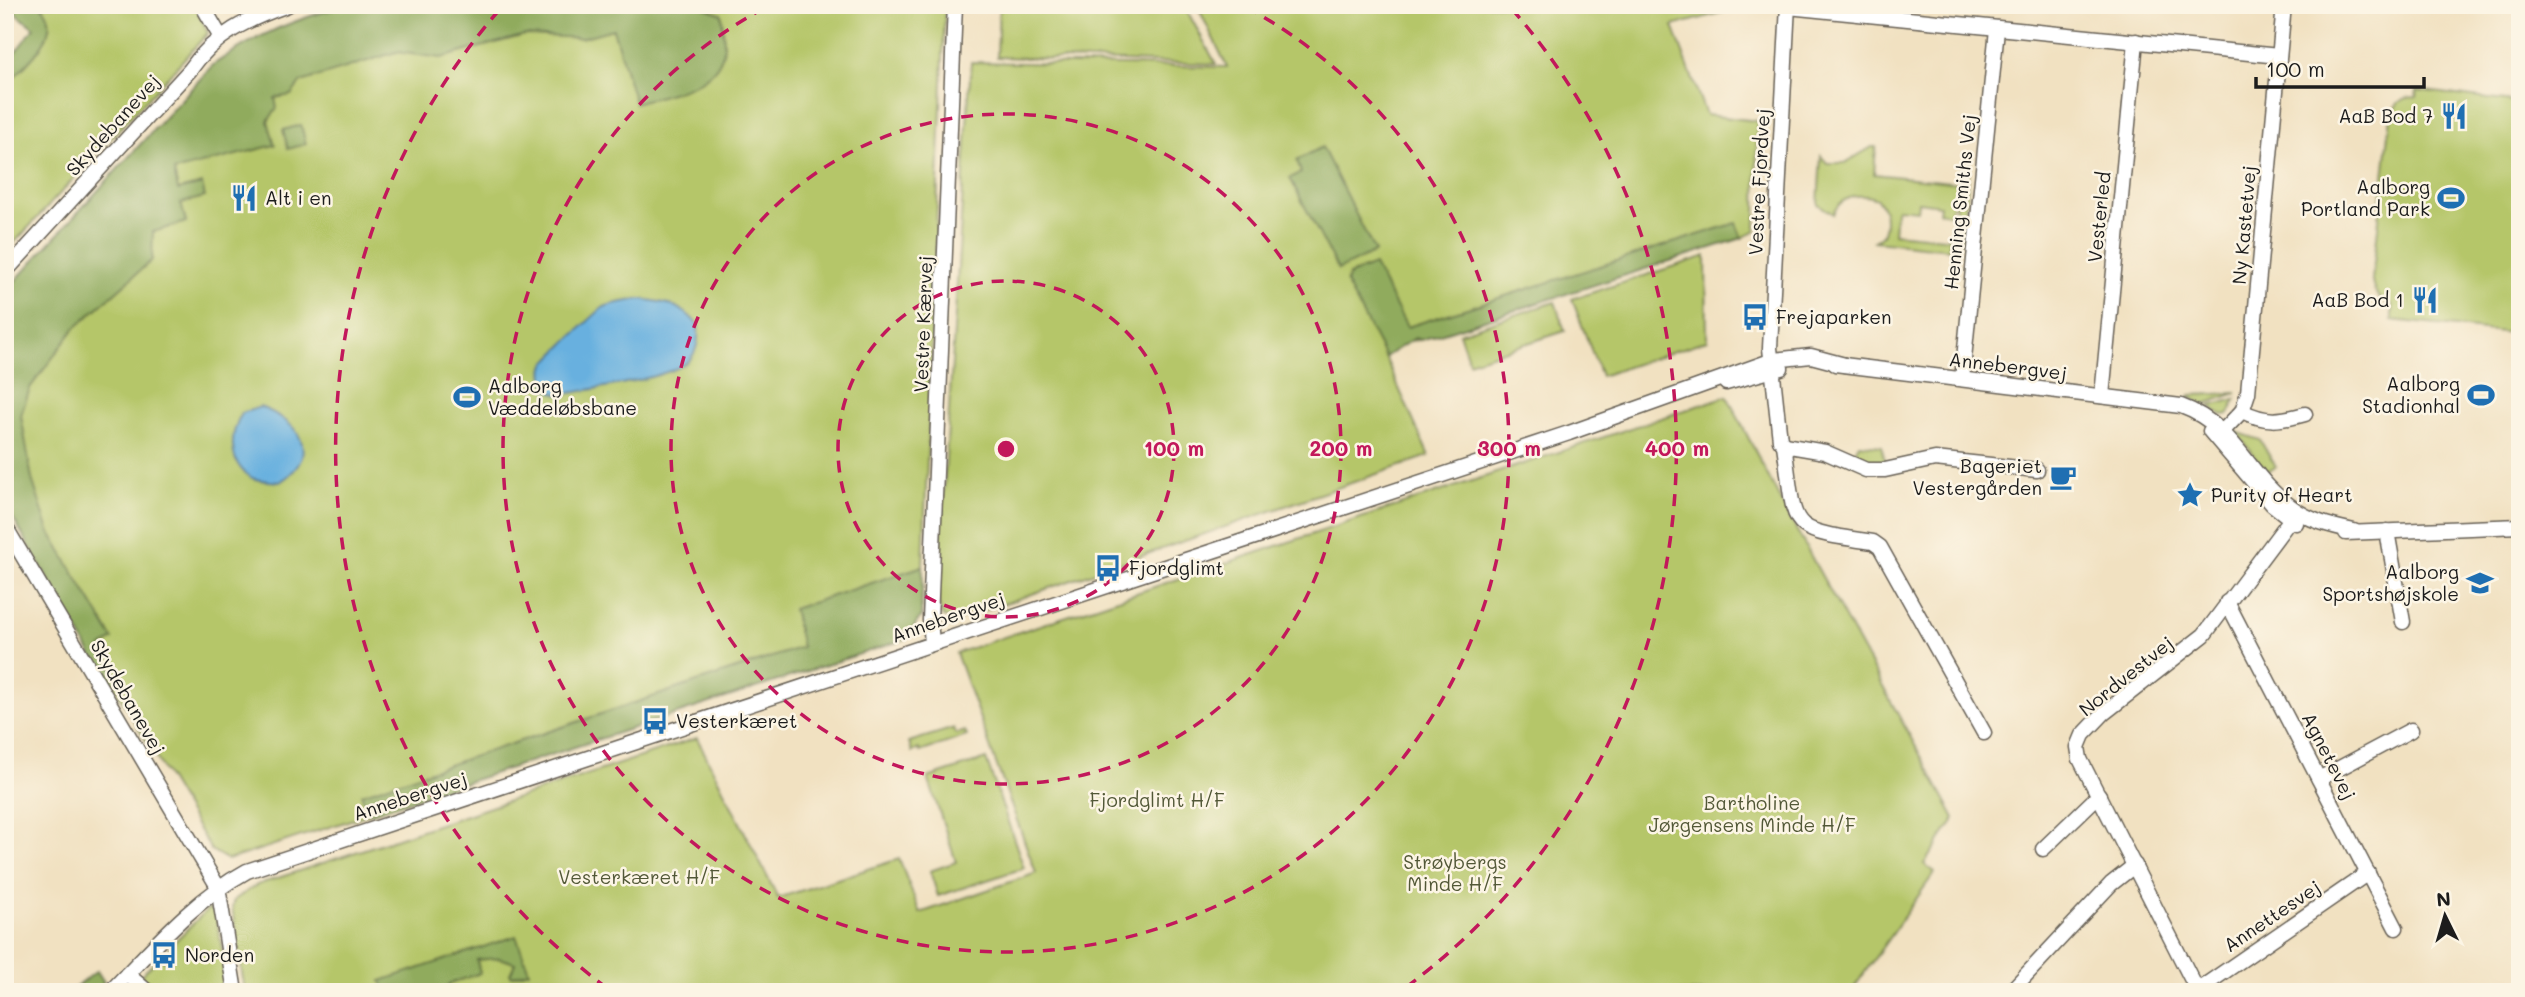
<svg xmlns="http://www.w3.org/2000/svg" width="2525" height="997" font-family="Mali,sans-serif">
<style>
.green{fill:#b5c669;stroke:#687142;stroke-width:2}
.forest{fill:#90ab5d;stroke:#56643c;stroke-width:2}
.water{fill:#67b0df;stroke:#42667e;stroke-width:2}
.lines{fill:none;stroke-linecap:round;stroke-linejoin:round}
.minor-casing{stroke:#676156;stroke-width:17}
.minor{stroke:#fff;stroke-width:14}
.ring{fill:none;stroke:#c2185b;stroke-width:3.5;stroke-dasharray:12 9}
.labels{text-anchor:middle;stroke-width:5;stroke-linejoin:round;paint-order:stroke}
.poi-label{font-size:19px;fill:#1c1c1c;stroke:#fcf5e5;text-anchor:start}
.street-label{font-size:19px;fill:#1c1c1c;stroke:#fcf5e5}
.park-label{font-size:19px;fill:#525837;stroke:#fcf5e5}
.centre{fill:#c2185b;stroke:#fcf5e5;stroke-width:3.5}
.ring-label{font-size:21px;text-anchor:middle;font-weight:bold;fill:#c2185b;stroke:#fcf5e5;stroke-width:5;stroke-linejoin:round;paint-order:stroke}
</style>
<rect width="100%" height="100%" fill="#fcf5e5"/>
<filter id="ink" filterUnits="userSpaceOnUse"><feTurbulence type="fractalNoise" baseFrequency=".0143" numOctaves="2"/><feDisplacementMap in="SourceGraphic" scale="14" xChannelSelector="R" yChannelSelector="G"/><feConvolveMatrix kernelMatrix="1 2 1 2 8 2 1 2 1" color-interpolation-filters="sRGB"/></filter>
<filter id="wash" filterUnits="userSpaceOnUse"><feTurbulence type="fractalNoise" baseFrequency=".00686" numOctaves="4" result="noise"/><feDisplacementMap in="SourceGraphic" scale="28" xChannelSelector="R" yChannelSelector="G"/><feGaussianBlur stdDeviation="1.57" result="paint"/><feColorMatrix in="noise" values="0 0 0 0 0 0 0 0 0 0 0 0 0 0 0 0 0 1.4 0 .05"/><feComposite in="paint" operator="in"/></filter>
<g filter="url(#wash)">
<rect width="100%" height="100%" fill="#f1e1c1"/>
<!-- green -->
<g class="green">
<polygon points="40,5 195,5 208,33 5,253 5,85 44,8"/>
<path d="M345 5H945L921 616 906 639 228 860 211 850 5 503V292L213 65C257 34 294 20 345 5Z"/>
<polygon points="999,5 1184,5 1216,64 997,57"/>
<polygon points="1197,5 1725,5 1724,12 1673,26 1706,115 1757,121 1756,230 1742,238 1421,340 1406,341 1385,357 1429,456 960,619 943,617 937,600 971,62 1227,67"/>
<path d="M2417 90 2520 103V334L2392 320V305C2379 300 2374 294 2372 280L2391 116C2396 102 2402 97 2416 97Z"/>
<path d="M1872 147H1876L1874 174 1960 183 1962 163H1970L1965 215 1955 214 1956 205H1952L1950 214 1939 212 1940 205 1918 202 1917 210 1897 208 1896 211 1894 233 1955 239 1957 218 1965 219 1962 242 1950 240 1949 249 1874 241 1882 235C1887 223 1886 209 1877 199 1859 192 1841 196 1833 214L1818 204 1821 156 1827 163H1845Z"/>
<polygon points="1706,256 1707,340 1601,376 1572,299"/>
<polygon points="1555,302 1565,331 1469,362 1459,333"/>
<polygon points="2237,393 2204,404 2189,397 2190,395"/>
<polygon points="1727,396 1785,509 1955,818 1924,864 1935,872 1851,992 245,992 232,907 234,900 257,885 697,738 778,898 899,859 920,913 1031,875 1036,873 956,653"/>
<polygon points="2236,399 2229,414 2222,415 2210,406"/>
<polygon points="2236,432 2260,440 2276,467 2267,472"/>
<polygon points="1859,444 1881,446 1886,464 1855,459 1852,456"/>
<polygon points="954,728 956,734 965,731 967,736 920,752 919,749 912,752 909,742"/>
<polygon points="986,759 1024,868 938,896 930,871 956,862 928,778"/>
<polygon points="208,909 215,911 230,992 156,992 139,977 159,958 166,961 170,958 169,947"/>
</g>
<!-- forest -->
<g class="forest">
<path d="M5 5H40C69 29 24 68 5 85V65L34 28Z"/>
<path d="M346 5H698L722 14C722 26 726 42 723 53 714 88 665 94 635 103L613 29 581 38 525 35 441 58 396 52 301 82 291 95 275 98 277 108 268 121 275 145 174 171 178 190 202 184 205 197 181 203 186 222 153 232 152 260 75 328 30 388 21 415 32 479 49 531 113 639 101 648 119 680 110 687 5 504V292L213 65C259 33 293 21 346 5Z"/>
<polygon points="301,125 306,144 288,149 283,130"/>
<polygon points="1322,147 1375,252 1338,270 1290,178 1301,173 1297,160"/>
<polygon points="1736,223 1742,238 1421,340 1415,338 1385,357 1346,283 1349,275 1374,265 1407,327"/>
<polygon points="923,566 921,616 906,639 369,814 361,794 802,647 793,609"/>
<polygon points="516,936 529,971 512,976 510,974 515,963 499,958 477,960 480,973 450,984 440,992 387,992 381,981"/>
<polygon points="97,971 104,982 94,992 69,992"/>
<polygon points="538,977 544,992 524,992 521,984"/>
</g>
<!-- water -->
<g class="water">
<path d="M641 299C666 302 682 305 698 325 699 337 698 352 688 361 669 379 589 389 560 395L548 390C545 382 541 372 545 364 548 359 599 310 604 307 615 302 630 301 641 299Z"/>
<path d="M260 407C298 421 323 453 280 482 272 481 259 481 252 478 228 464 229 434 242 413Z"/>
</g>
</g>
<g filter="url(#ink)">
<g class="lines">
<defs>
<g id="minor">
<polyline points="202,5 220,36"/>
<path d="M1788 5 1770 348 1780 440 1784 445C1797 531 1783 529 1873 542L1880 547 1984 733"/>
<polyline points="1788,7 2279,56"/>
<path d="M5 272 190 70C215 34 248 19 288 5"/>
<path d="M1835 364 2181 406C2236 426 2247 475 2290 506 2309 521 2331 526 2354 531"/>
<polyline points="1962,379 1997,29"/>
<polyline points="1726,383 1781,368"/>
<polyline points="2102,396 2136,41"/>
<path d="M2242 411C2266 423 2280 421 2305 414"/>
<polyline points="2210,431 2272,504 2296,523"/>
<polyline points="2218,436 2242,411 2248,393 2284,5"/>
<polyline points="1784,445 1825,452 1866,470 1885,470 1935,459 2037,470"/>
<polyline points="5,526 218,887 235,992"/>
<polyline points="2387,531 2403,622"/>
<polyline points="2346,533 2520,526"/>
<polyline points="2227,602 2396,928"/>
<polyline points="932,643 930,620 955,5"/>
<polyline points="2319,779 2411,730"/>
<polyline points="2043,849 2099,795"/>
<polyline points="127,974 148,992"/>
<polyline points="2198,990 2368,873"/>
<path d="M110 992C153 948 192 901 247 871L1569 433 1773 360 1811 356 1845 365"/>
<polyline points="2010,992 2111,884 2135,865"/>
<polyline points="2198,992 2080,759 2078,747 2083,735 2104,713 2204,635 2290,520"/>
</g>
</defs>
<!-- minor casing -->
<use href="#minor" class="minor-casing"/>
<!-- minor -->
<use href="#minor" class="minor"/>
</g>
</g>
<!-- distance rings -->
<g class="ring">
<circle cx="1006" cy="449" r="168"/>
<circle cx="1006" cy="449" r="335"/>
<path d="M1246 7A503 503 0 1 1 766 7"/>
<path d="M607 988A671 671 0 0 1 500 9M1512 9A671 671 0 0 1 1405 988"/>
</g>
<!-- icons -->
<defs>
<symbol id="restaurant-bare" viewBox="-9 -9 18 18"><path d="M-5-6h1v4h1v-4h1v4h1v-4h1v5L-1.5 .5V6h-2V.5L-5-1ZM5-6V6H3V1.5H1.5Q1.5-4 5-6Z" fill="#1f6fb2" stroke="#fcf5e5" stroke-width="2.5" paint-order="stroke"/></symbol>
<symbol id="stadium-bare" viewBox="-9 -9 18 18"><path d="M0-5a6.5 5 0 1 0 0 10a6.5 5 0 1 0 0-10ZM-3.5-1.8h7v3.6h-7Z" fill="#1f6fb2" stroke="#fcf5e5" stroke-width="2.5" paint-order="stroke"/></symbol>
<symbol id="bus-bare" viewBox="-9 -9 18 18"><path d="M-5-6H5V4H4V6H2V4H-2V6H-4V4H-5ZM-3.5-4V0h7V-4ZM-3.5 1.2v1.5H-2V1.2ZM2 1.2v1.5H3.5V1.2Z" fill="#1f6fb2" stroke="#fcf5e5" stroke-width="2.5" paint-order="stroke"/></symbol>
<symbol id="cafe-bare" viewBox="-9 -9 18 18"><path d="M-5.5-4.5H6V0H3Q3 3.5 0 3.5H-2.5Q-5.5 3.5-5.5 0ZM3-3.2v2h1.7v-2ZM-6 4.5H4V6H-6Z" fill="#1f6fb2" stroke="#fcf5e5" stroke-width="2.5" paint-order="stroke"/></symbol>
<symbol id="sight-bare" viewBox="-9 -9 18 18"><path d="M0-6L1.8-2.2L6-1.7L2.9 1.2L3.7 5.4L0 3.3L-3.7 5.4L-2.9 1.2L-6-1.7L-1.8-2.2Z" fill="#1f6fb2" stroke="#fcf5e5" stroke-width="2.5" paint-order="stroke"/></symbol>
<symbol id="school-bare" viewBox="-9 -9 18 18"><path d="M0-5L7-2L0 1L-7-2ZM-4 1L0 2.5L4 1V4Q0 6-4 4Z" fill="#1f6fb2" stroke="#fcf5e5" stroke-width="2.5" paint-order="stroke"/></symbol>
</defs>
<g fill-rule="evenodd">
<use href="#restaurant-bare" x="2435" y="97" width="38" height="38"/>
<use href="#restaurant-bare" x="225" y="179" width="38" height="38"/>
<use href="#stadium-bare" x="2432" y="179" width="38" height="38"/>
<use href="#restaurant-bare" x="2406" y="281" width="38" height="38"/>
<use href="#bus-bare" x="1736" y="298" width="38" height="38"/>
<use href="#stadium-bare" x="2462" y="376" width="38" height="38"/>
<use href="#stadium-bare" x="448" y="378" width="38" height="38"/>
<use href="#cafe-bare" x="2044" y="458" width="38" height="38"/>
<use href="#sight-bare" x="2171" y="476" width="38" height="38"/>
<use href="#bus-bare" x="1089" y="549" width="38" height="38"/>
<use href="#school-bare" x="2461" y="564" width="38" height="38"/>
<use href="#bus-bare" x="636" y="702" width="38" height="38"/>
<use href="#bus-bare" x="145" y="936" width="38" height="38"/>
</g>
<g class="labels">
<!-- poi labels -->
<g class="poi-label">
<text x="2433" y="123" text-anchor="end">AaB Bod 7</text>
<text x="2430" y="194" text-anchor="end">Aalborg<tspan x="2430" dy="22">Portland Park</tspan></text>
<text x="265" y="205">Alt i en</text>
<text x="2404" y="307" text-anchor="end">AaB Bod 1</text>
<text x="1776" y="324">Frejaparken</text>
<text x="2460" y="391" text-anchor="end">Aalborg<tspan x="2460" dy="22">Stadionhal</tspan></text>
<text x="488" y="393">Aalborg<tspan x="488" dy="22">Væddeløbsbane</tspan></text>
<text x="2042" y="473" text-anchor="end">Bageriet<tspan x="2042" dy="22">Vestergården</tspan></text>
<text x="2211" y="502">Purity of Heart</text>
<text x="1129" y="575">Fjordglimt</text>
<text x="2459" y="579" text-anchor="end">Aalborg<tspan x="2459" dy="22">Sportshøjskole</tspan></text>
<text x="676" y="728">Vesterkæret</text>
<text x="185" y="962">Norden</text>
</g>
<!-- street labels -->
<g class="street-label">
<text transform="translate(113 125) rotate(-48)" y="7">Skydebanevej</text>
<text transform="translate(1759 182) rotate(-87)" y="7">Vestre Fjordvej</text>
<text transform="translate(1960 202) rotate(-84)" y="7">Henning Smiths Vej</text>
<text transform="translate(2099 217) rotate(-84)" y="7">Vesterled</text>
<text transform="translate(2244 225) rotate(-85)" y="7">Ny Kastetvej</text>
<text transform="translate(923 324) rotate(-88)" y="7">Vestre Kærvej</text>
<text transform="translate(2008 366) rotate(7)" y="7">Annebergvej</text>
<text transform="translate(948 617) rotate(-19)" y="7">Annebergvej</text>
<text transform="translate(2126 676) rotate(-39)" y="7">Nordvestvej</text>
<text transform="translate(128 697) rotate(60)" y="7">Skydebanevej</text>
<text transform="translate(2329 756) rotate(63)" y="7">Agnetevej</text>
<text transform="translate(410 796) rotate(-18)" y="7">Annebergvej</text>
<text transform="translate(2272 916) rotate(-34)" y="7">Annettesvej</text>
</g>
<!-- park labels -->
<g class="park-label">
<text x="1157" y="807">Fjordglimt H/F</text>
<text x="1752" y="810">Bartholine<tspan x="1752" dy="22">Jørgensens Minde H/F</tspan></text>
<text x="1455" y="869">Strøybergs<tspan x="1455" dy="22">Minde H/F</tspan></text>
<text x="639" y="884">Vesterkæret H/F</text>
</g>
</g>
<circle cx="1006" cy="449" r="10" class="centre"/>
<g class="ring-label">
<text x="1174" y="456">100 m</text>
<text x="1341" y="456">200 m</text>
<text x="1509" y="456">300 m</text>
<text x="1677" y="456">400 m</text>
</g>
<!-- margin -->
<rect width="2525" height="997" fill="none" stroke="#fcf5e5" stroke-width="28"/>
<!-- north arrow -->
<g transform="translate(2445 916) rotate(355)" stroke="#fcf5e5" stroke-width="5" paint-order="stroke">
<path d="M0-5L12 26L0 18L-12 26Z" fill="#1c1c1c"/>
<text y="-10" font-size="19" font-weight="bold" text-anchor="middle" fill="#1c1c1c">N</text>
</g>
<!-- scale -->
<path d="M2256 77v10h168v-10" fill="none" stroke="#1c1c1c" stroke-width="3.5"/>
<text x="2266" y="77" font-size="21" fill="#1c1c1c" stroke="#fcf5e5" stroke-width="5" paint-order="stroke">100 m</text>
</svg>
